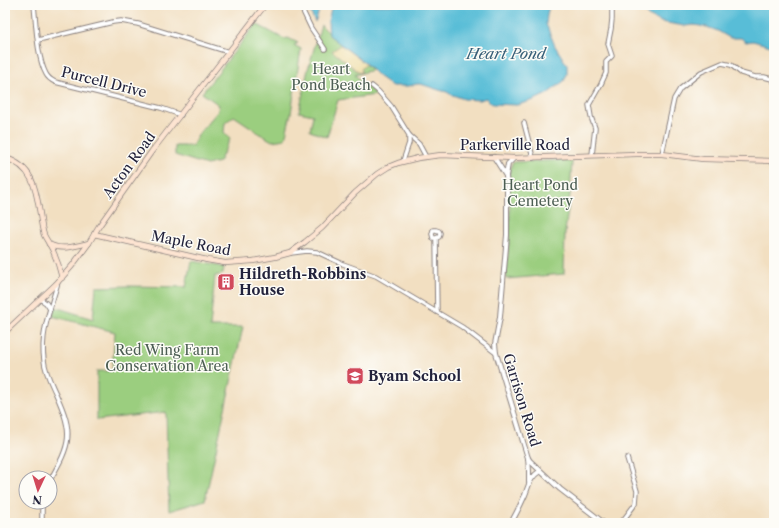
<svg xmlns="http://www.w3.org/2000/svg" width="779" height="528" font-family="'Libre Caslon Text',serif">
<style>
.green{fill:#9bce7f;stroke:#5e785d}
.sand{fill:#eeda9e;stroke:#887e6c}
.water{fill:#59bdd7;stroke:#3e7089}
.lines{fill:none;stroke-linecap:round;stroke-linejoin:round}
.minor-casing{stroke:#8a807e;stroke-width:5.5}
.tertiary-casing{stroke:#8a807e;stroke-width:6}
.secondary-casing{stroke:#8a807e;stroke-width:6}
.minor{stroke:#fff;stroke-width:3.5}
.tertiary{stroke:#fff;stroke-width:4}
.secondary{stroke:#fde4d1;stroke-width:4.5}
.labels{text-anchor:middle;stroke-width:3;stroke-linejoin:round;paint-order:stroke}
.park-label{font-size:14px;fill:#4c5e53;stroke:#fdfcf7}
.street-label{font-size:14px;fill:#22223b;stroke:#fdfcf7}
.poi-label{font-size:14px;font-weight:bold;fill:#22223b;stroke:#fdfcf7;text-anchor:start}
.water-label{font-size:15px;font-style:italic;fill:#386079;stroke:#fdfcf7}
</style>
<rect width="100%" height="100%" fill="#fdfcf7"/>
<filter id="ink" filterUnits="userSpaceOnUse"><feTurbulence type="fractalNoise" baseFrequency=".025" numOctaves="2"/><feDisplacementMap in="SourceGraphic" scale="8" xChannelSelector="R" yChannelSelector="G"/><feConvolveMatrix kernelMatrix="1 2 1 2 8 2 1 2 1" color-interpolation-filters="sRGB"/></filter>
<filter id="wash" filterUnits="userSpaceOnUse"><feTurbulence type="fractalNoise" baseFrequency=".012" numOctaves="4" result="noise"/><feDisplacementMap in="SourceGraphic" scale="16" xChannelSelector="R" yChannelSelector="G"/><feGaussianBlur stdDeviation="0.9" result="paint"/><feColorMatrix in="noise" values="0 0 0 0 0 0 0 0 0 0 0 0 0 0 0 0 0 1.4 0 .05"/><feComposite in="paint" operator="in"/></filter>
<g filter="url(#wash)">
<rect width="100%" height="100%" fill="#f2dfc1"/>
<!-- green -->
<g class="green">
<polygon points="256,24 284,39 288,38 298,43 294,45 301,49 291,113 285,139 272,141 260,134 259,134 255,130 234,116 225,123 224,132 230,139 219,162 207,165 175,155 175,146 192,146 200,132 218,111 219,105 202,93"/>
<polygon points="321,25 329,33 329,35 372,70 355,75 376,95 338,100 327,137 310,131 313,115 299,112 308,69"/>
<polygon points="568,160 572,161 570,195 565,232 564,274 506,279 510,225 509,174 512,163 514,162"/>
<polygon points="191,261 224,267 223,274 215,276 210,327 243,327 205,500 169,511 166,412 97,420 97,371 112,371 115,332 52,316 55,307 93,319 96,287 128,286 186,287"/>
</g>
<!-- sand -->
<polygon class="sand" points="341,45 366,64 361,69 362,71 360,73 332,51"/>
<!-- water -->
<g class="water">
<polygon points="307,5 321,5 315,22"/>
<polygon points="332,5 549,5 547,15 546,24 555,46 567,65 567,74 564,81 547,94 534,100 517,105 493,104 489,102 486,98 479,100 464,99 450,94 447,92 439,90 421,84 417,84 409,86 392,86 378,76 366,64 329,35 328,21"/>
<polygon points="640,5 774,5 774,47 753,41 746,42 741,38 730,38 718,31 707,27 694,25 685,26 661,22 648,16 642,10"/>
</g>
</g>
<g filter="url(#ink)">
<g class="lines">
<defs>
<g id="minor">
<path d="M34 5C36 23 37 58 46 74 48 78 51 80 55 82L161 108 181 115"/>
<polyline points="300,5 311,28 325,49"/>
<polyline points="38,40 113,22 121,21 138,24 229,52"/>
<polyline points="372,86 378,91 391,106 409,135 419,144 426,157"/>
<polyline points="524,123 533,158"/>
<polyline points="662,154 674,99 680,89 701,72 722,63 731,65 741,73 755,77 764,77 772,79 774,82"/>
<polyline points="592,155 595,128 591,117 589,105 601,84 606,73 606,62 612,56 608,44 611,29 612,19 612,5"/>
<polyline points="403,161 409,143 409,135"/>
<polyline points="436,238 433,238 432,234 433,230 436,230 439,231 440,233 439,237 436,238 437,312"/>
<polyline points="291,253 307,251 317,252 343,264 376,276 462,327 496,353"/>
<polyline points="40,299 46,303 50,309"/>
<path d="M50 480C71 444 74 433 56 394 51 383 45 372 44 360 40 333 51 307 58 282"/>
<polyline points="42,523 42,502"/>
<polyline points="621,523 636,503 637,491 627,458"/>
</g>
<g id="tertiary">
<polyline points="494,157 506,176 507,187 507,235 500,317 495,344 496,353 528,458 530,461 560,489 604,523"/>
<polyline points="506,176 508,164 514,158"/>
<polyline points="528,458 529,471 529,482"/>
<path d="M511 523C516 514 521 504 525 495 529 485 530 477 540 471"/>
</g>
<g id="secondary">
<path d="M5 158C33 166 36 189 40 214 41 221 42 229 44 235 47 241 51 246 53 251 57 260 60 269 62 278"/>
<polyline points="94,234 207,260 225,263 253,261 275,257 290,253 305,242 322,228 355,193 377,174 388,167 398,163 418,158 441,155 514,158 637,154 662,154 703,159 774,161"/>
<path d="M49 244C61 251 76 246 89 243"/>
<polyline points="5,332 56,284 72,266 89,243 99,226 152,151 265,5"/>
</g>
</defs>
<!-- minor casing -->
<use href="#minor" class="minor-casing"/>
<!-- tertiary casing -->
<use href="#tertiary" class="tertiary-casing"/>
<!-- secondary casing -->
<use href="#secondary" class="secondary-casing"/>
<!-- minor -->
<use href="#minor" class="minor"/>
<!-- tertiary -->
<use href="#tertiary" class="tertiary"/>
<!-- secondary -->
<use href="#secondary" class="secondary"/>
</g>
</g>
<!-- icons -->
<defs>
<symbol id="building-square" viewBox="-11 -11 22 22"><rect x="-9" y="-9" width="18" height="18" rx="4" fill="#d1495b" stroke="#fdfcf7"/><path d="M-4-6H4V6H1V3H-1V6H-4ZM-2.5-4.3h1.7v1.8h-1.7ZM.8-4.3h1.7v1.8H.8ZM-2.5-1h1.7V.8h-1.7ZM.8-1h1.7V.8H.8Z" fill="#fff"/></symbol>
<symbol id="school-square" viewBox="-11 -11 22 22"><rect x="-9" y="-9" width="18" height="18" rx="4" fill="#d1495b" stroke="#fdfcf7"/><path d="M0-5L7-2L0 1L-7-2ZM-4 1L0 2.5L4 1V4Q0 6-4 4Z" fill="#fff"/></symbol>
</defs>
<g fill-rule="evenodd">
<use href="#building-square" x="216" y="272" width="20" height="20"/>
<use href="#school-square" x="345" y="366" width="20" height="20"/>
</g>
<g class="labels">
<!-- park labels -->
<g class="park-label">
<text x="331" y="74">Heart<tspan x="331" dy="16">Pond Beach</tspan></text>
<text x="540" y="190">Heart Pond<tspan x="540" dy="16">Cemetery</tspan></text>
<text x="167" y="355">Red Wing Farm<tspan x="167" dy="16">Conservation Area</tspan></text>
</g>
<!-- street labels -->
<g class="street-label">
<text transform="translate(104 82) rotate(14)" y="5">Purcell Drive</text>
<text x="515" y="150">Parkerville Road</text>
<text transform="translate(129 165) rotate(-54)" y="5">Acton Road</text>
<text transform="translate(191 243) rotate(11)" y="5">Maple Road</text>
<text transform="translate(522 400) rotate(73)" y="5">Garrison Road</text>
</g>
<!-- poi labels -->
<g class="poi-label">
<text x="239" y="279">Hildreth-Robbins<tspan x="239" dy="16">House</tspan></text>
<text x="368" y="381">Byam School</text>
</g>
<!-- water labels -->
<g class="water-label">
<text x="506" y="59">Heart Pond</text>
</g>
</g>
<!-- margin -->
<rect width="779" height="528" fill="none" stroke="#fdfcf7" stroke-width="20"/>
<!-- north arrow -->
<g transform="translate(38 490) rotate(184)"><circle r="19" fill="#fdfcf7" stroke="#a5a5ac"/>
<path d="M0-3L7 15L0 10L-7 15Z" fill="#d1495b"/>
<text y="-6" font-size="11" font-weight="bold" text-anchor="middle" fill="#22223b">N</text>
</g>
</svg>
